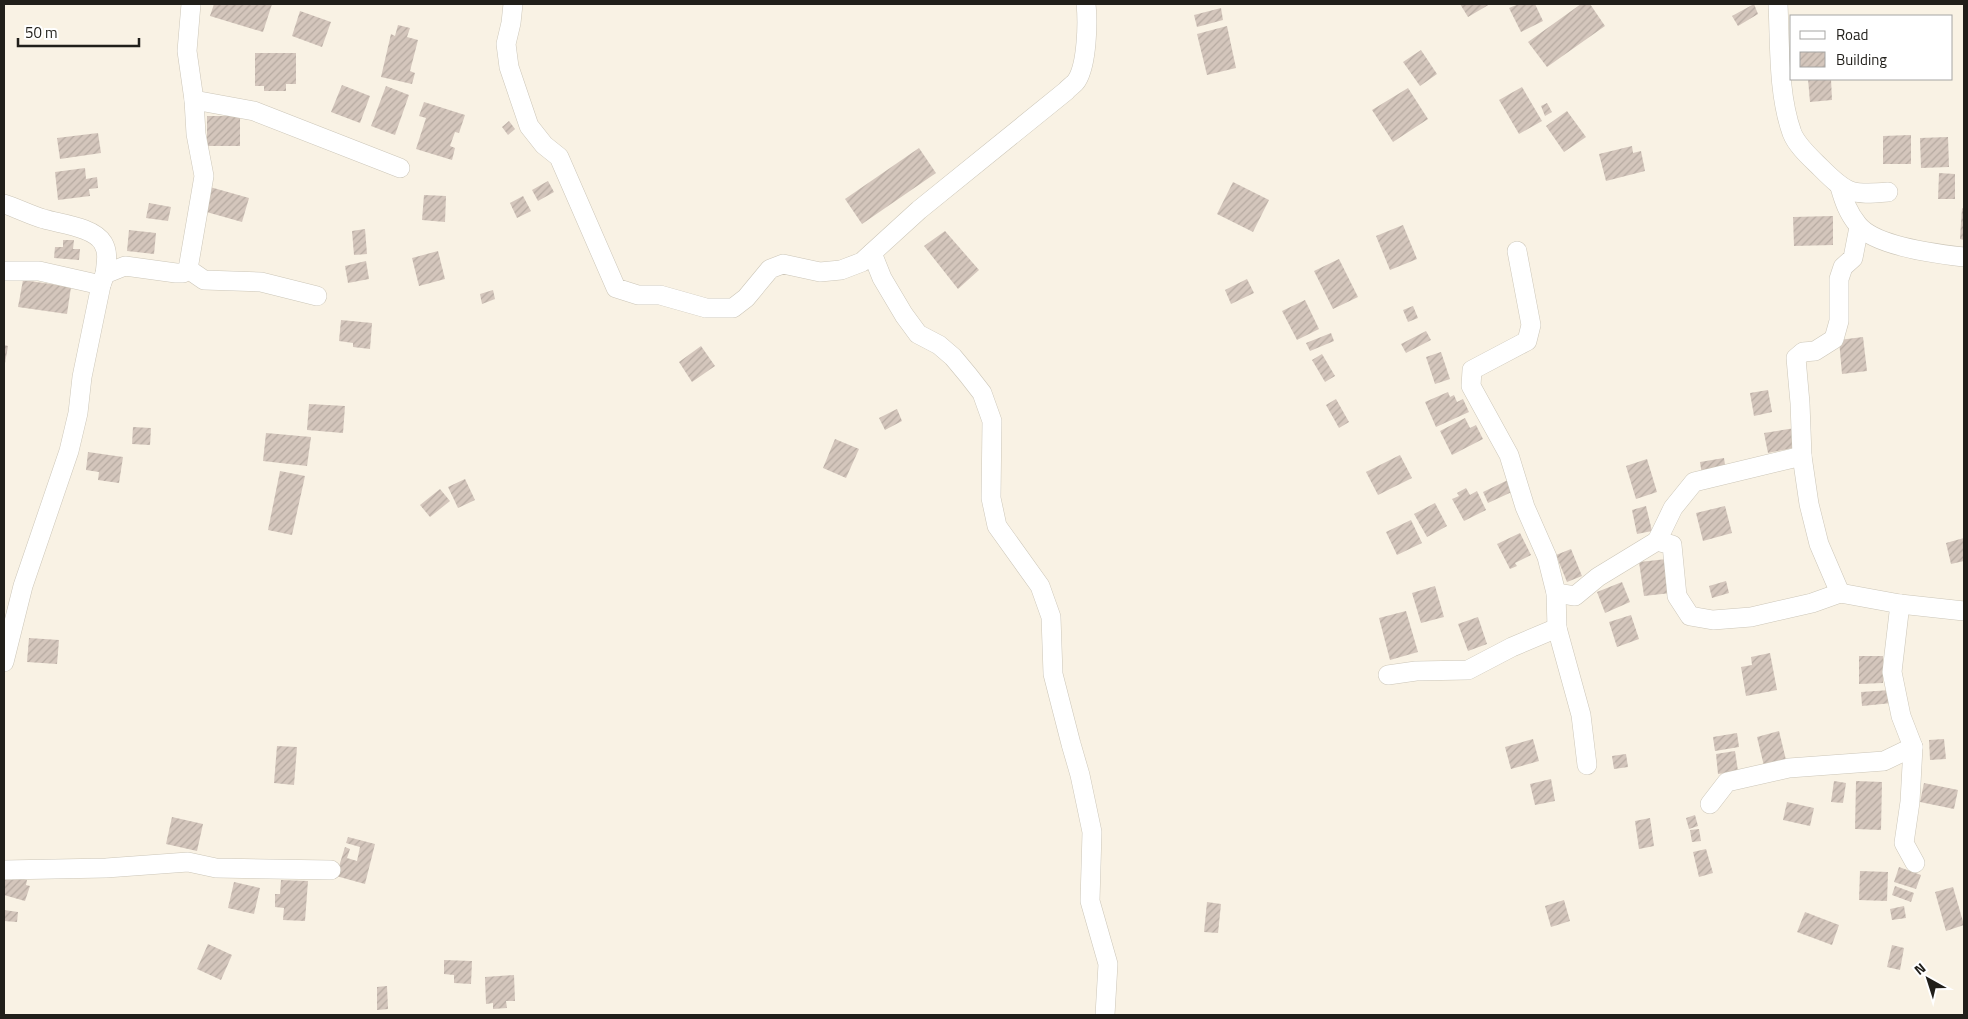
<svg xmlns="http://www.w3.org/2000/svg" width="1968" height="1019" font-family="'Titillium Web',sans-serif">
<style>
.building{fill:url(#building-hatch)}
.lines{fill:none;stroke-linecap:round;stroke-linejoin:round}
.minor-casing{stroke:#ccc6b8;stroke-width:20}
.minor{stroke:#fff;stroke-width:19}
</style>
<defs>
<pattern id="building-hatch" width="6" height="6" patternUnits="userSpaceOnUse" patternTransform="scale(1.25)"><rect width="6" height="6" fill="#d4c6bc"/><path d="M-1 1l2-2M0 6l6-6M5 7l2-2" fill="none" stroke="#b6aaa1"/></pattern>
</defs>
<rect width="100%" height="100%" fill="#f9f2e4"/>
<!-- building -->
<g class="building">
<polygon points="214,4 272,4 263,32 210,16"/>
<polygon points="1460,4 1490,4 1468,17"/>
<polygon points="1519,4 1535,4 1543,21 1521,32 1509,8"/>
<polygon points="1581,4 1590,4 1605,26 1547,67 1528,42"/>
<polygon points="1754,4 1758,14 1738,26 1732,16"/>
<polygon points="1221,8 1223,20 1197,27 1194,15"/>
<polygon points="300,11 331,22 322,47 292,36"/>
<polygon points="398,25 410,28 407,37 418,40 410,71 415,73 412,84 381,77 391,34 395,36"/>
<polygon points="1227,26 1236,68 1207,75 1197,34"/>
<polygon points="1421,50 1437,74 1420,86 1403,62"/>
<polygon points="255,53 296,53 296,84 286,84 286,91 264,91 264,86 255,86"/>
<polygon points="1808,79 1831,79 1832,100 1810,102"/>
<polygon points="342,85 370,96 360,123 331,112"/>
<polygon points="386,86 409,95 395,135 371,126"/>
<polygon points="1522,87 1542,121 1519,134 1499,100"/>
<polygon points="1408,88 1428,119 1393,142 1372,110"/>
<polygon points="424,102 465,115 459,133 455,132 450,146 455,148 452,160 416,149 426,118 419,116"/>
<polygon points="1547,103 1552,112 1545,116 1541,106"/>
<polygon points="1567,111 1586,137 1564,152 1546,126"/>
<rect x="207" y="116" width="33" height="30"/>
<polygon points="509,121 515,129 508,135 502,127"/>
<polygon points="98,133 101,153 60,159 57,138"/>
<polygon points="1911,135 1911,164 1883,164 1883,136"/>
<polygon points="1948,137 1949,167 1921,168 1920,138"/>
<polygon points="1632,146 1633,153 1641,151 1645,171 1606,181 1599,154"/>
<polygon points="919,148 936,173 862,224 845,199"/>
<polygon points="85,168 86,179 97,177 98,188 89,189 90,196 58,200 55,172"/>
<polygon points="1939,173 1955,174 1955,199 1938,199"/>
<polygon points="548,181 554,192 538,201 532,190"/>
<polygon points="1233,182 1269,200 1253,232 1217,214"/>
<polygon points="210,187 249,198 242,222 203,211"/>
<polygon points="424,195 446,196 445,222 422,220"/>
<polygon points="523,196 531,211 517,218 510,203"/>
<polygon points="149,203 171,207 168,221 146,218"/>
<polygon points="1962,208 1964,209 1964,240 1960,239"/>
<polygon points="1833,216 1833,245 1794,246 1793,217"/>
<polygon points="1403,225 1417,259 1390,270 1376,236"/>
<polygon points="365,229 367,254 354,255 352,231"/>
<polygon points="129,230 156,233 154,254 127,251"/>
<polygon points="945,231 979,270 958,289 924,246"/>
<polygon points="63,240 74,240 73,249 80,249 79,260 54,258 55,247 63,247"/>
<polygon points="438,251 445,279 419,286 412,258"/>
<polygon points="1339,259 1358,297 1333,309 1314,271"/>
<polygon points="366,261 369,279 348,283 345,266"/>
<polygon points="1247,279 1254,293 1231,304 1225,290"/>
<polygon points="23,280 71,287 67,314 18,307"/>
<polygon points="493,290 495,299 482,304 480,294"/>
<polygon points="1305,300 1319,329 1297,340 1282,311"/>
<polygon points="1413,306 1418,318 1408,322 1403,310"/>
<polygon points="341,320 372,323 370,349 353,347 353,343 339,341"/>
<polygon points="1426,331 1431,340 1406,353 1401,344"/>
<polygon points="1331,333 1334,341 1310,351 1306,343"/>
<polygon points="1863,337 1867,371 1842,374 1839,340"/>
<polygon points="4,345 8,346 5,363 4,363"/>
<polygon points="701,346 715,366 692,382 679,362"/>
<polygon points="1441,352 1450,379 1435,384 1426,357"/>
<polygon points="1322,354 1335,376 1325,382 1312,360"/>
<polygon points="1768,390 1772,412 1754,416 1750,393"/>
<polygon points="1448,392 1450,397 1454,395 1457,402 1463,399 1469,412 1436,427 1425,402"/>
<polygon points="1336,399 1349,422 1339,428 1326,405"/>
<polygon points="309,404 345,406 343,433 307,430"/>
<polygon points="897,409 902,421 885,430 879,418"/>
<polygon points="1465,418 1470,428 1476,425 1483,439 1452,455 1440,431"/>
<polygon points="133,427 151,428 150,445 132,444"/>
<polygon points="1795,428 1798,447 1768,453 1764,433"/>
<polygon points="266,433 311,437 307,466 263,461"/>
<polygon points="835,439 859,449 846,478 823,468"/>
<polygon points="88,452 123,457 119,483 98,480 99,472 86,470"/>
<polygon points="1400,455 1412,478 1378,495 1366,472"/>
<polygon points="1724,458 1726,471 1702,475 1700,462"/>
<polygon points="1647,459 1657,492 1636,499 1626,466"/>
<polygon points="280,471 305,476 292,535 268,530"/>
<polygon points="465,479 475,500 458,508 448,487"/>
<polygon points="1508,480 1514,491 1488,503 1483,492"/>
<polygon points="1466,488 1470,495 1477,491 1486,510 1464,521 1452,499 1459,496 1457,493"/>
<polygon points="440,489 450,501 430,517 420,505"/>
<polygon points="1435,503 1447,526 1427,537 1414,514"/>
<polygon points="1646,506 1652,531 1637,534 1632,510"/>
<polygon points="1725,506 1732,533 1703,541 1696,513"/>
<polygon points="1411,520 1422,543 1397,555 1386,532"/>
<polygon points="1520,533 1531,555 1515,563 1517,566 1510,569 1497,544"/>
<polygon points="1964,538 1964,561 1951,564 1946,543"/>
<polygon points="1571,549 1582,576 1567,582 1556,555"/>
<polygon points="1667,559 1671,593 1644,596 1639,562"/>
<polygon points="1726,581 1729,593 1712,598 1709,586"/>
<polygon points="1622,582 1630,602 1605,613 1597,592"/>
<polygon points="1435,586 1444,617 1421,623 1412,593"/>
<polygon points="1406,611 1418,652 1390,660 1379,618"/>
<polygon points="1631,615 1639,639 1617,647 1609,622"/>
<polygon points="1478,617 1487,644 1468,651 1458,624"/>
<polygon points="29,638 59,640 57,664 27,662"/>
<polygon points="1770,653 1777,690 1746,696 1741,667 1752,665 1751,657"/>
<polygon points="1859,656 1883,656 1883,683 1859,684"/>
<polygon points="1891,690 1892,703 1862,706 1861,692"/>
<polygon points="1779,731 1786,760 1764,766 1757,737"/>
<polygon points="1737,733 1739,747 1715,751 1713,737"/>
<polygon points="1533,739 1539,761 1511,769 1505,747"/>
<polygon points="1944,739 1946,759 1930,760 1929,740"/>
<polygon points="277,746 297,747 294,785 274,783"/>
<polygon points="1735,751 1738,771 1718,774 1716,754"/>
<polygon points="1626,754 1628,767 1614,769 1612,756"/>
<polygon points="1551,779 1555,801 1535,805 1530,784"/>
<polygon points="1834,781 1846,783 1843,803 1831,802"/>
<polygon points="1856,781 1882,782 1881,830 1855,829"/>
<polygon points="1924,783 1958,790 1954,809 1920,802"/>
<polygon points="1787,802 1814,808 1810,826 1783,820"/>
<polygon points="1695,815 1698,826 1689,829 1686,818"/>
<polygon points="172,817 203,824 197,851 166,844"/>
<polygon points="1650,818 1654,846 1639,849 1635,821"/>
<polygon points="1699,829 1701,841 1692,842 1690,830"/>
<polygon points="348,837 375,844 365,884 336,876 345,847 350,849 347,858 357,861 360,847 346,843"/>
<polygon points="1706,849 1713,873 1699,877 1693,852"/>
<polygon points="1899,867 1921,875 1916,889 1894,882"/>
<polygon points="1860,871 1888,872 1887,901 1859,900"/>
<polygon points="13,876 27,880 26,885 30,886 25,901 4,895 4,878 12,880"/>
<polygon points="281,880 308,881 305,921 283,920 284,908 275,907 275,894 280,894"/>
<polygon points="234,882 260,888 254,914 228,908"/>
<polygon points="1895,886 1914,893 1911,902 1892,895"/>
<polygon points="1953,887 1964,925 1946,931 1935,892"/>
<polygon points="1564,900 1570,921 1551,927 1545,906"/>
<polygon points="1207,902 1221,904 1218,933 1204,932"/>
<polygon points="1904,906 1906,918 1892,920 1890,909"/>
<polygon points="4,910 18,912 17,922 4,921"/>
<polygon points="1805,912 1839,925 1832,945 1797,932"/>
<polygon points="208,944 232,955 221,980 197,969"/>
<polygon points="1892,945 1904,948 1900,970 1887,967"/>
<polygon points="444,960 472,961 471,984 454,983 454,975 444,974"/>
<polygon points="514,975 515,1001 506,1001 507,1008 493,1009 493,1003 486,1004 485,977"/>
<polygon points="387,986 388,1009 377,1010 377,987"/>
</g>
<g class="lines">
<defs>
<g id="minor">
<path d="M513 4 511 23 506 44 509 67 529 126 544 145 559 157 616 288 638 295H660L706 308H733L746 298 770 269 783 264 820 272 841 270 862 262 919 210 1066 91C1069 87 1075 84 1077 80 1087 64 1088 22 1086 4"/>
<path d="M1778 4C1780 45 1778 94 1792 133 1797 146 1811 158 1821 168 1847 194 1851 195 1888 192"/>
<polyline points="194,100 254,111 400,168"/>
<path d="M1840 187C1844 201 1848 213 1858 225 1875 246 1937 254 1964 257"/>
<path d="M4 204C17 208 30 215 44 219 60 224 94 227 103 243 109 253 106 264 105 274"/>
<polyline points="1517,251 1531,325 1527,341 1472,370 1471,386 1509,455 1525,507 1547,557 1556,593 1557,628 1581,715 1587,765"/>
<polyline points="872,253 882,278 904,315 918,334 939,345 953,357 968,375 982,393 992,421 991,498 997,526 1040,586 1051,617 1053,674 1071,744 1080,775 1092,832 1090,901 1108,964 1105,1015"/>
<polyline points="188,269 204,280 261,282 317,296"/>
<polyline points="4,271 39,271 101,285"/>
<polyline points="1657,541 1673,508 1694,482 1802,456"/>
<polyline points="1556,593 1575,596 1598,577 1657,541 1672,545 1677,596 1690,616 1713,620 1751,617 1812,603 1840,593 1900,604 1964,611"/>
<polyline points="1840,593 1819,544 1809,504 1802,456 1800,403 1796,358 1803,352 1815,351 1834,339 1839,321 1839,279 1843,267 1853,258 1859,227"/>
<polyline points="1900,604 1892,672 1901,716 1913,747 1910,802 1904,843 1915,863"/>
<polyline points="4,662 23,586 69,451 78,413 82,377 101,285 105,274 125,266 176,273 183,273 188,269 204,176 196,134 194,100 187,51 191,4"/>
<polyline points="1388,675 1416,671 1468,670 1512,647 1557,628"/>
<polyline points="1710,804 1727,782 1789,768 1884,761 1913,747"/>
<polyline points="4,870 106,868 188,862 216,868 331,870"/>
</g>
</defs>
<!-- minor casing -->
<use href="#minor" class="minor-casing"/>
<!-- minor -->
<use href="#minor" class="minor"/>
</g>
<!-- border -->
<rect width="1968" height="1019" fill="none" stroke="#211f1a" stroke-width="10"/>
<!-- legend -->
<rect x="1790" y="15" width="162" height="65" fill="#ffffff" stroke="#a6a5a3"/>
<rect x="1800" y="31" width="25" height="8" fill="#ffffff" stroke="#a6a5a3"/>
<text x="1836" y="40" font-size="15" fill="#211f1a">Road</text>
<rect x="1800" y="52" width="25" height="15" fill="url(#building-hatch)" stroke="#a6a5a3"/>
<text x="1836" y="65" font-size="15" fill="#211f1a">Building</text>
<!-- north arrow -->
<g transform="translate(1928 979) rotate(321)" stroke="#ffffff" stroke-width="4" paint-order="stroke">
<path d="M0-4L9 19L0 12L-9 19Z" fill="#211f1a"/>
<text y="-8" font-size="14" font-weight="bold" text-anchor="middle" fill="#211f1a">N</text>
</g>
<!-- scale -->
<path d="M18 38v8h121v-8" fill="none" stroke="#211f1a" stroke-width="2.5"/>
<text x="25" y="38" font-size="15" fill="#211f1a" stroke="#ffffff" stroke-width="4" paint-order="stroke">50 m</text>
</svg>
